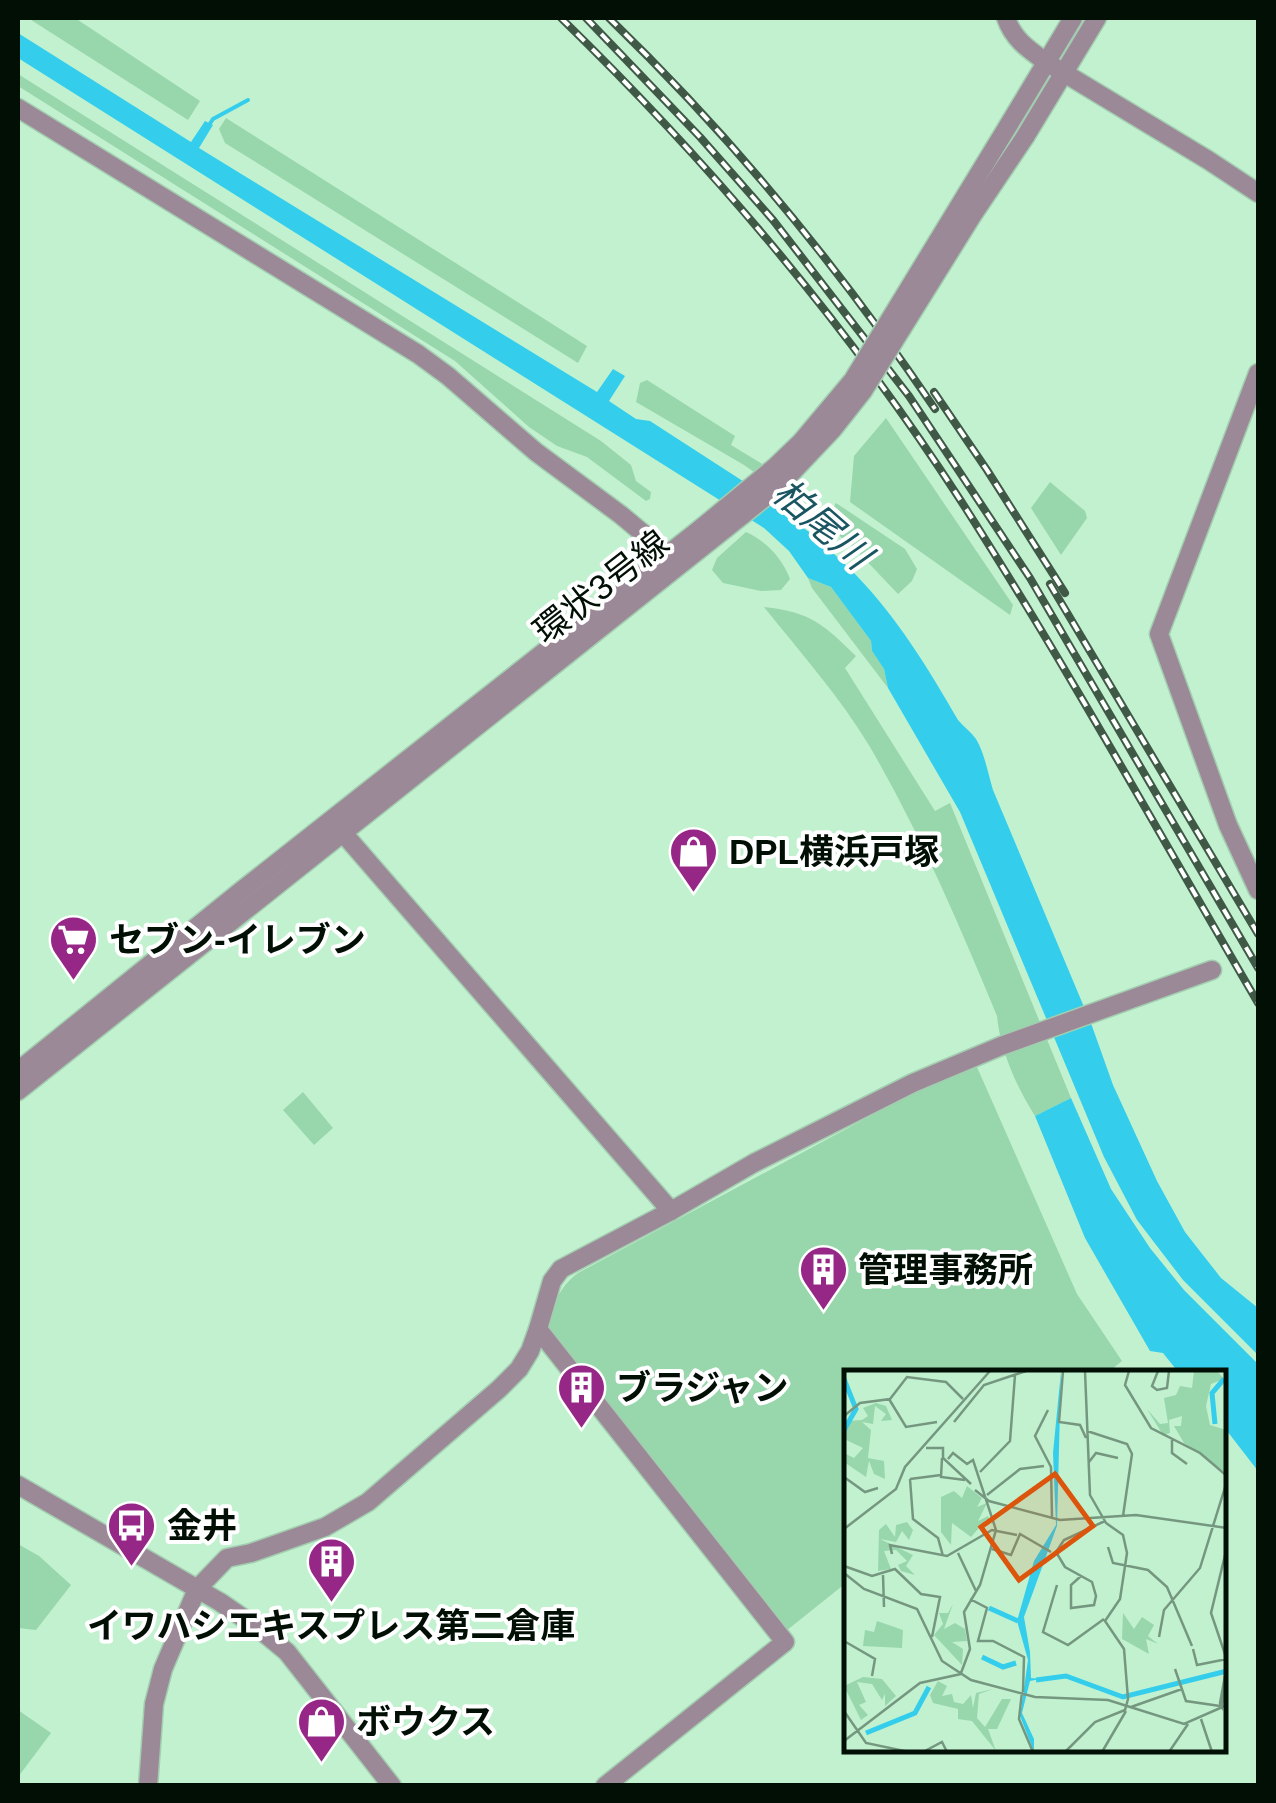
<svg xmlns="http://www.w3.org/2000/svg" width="1276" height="1803" font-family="Arial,'Noto Sans JP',sans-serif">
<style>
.green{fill:#98d6ac}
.water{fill:#34ceec}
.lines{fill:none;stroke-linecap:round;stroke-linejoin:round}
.stream{stroke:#34ceec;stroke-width:4}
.minor-casing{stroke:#a3cdb0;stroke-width:21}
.minor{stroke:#9c8997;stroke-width:18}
.rail-casing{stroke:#405947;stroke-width:8}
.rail{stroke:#fff;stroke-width:4;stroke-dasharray:11;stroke-linecap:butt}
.minor-bridge-casing{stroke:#a3cdb0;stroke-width:21;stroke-linecap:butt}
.minor-bridge{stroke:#9c8997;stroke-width:18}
.labels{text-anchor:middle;stroke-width:8;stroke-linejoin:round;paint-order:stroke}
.street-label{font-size:35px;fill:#010f05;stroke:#fff}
.poi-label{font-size:35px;font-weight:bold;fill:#010f05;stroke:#fff;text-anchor:start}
.water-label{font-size:38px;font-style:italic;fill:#1a5662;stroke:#fff}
.inset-river{fill:none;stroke:#34ceec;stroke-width:5}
.inset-road{fill:none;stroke:#75977f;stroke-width:2.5}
.view{fill:#dc550c;fill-opacity:0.15;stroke:#dc550c;stroke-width:5}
.inset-edge{fill:none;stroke:#010f05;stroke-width:5}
</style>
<rect width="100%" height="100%" fill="#c2f1d0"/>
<!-- green -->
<g class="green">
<polygon points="28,18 75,18 200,101 188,120"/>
<polygon points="18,74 601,441 631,465 636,481 651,492 650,499 646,501 587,457 557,446 529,427 455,361 18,86"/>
<polygon points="226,118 587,346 578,363 225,143 219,129"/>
<polygon points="647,380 735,436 731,445 818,498 811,513 744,465 636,402 640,383"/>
<polygon points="886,418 1013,605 1010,615 850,502 854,456"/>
<polygon points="1050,482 1085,511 1087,518 1061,555 1031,508"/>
<polygon points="836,503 905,549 917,569 912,581 898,594 858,552 824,522"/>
<path d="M746 532C766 541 782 558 790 579L781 590 761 591 723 583 712 570 717 558Z"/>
<polygon points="808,578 831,587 871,641 872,651 884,669 888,688 812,588"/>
<path d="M764 607C811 612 823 624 856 656L845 668 935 811 950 803 1071 1098 1035 1116C1017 1088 1000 1050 997 1016 959 924 920 833 870 747 840 697 800 652 764 607Z"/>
<path d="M977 1067 1077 1294 1122 1361 1107 1373H846V1583L786 1631 546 1328C553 1306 558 1288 578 1273L915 1092Z"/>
<polygon points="303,1092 333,1128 314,1145 283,1110"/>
<polygon points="18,1544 39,1556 71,1585 36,1630 18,1628"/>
<polygon points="18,1710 51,1733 18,1777"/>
</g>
<!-- water -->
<g class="water">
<path d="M18 33 191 142 205 121 213 125 199 148 597 392 613 369 625 376 609 401 636 419 650 421 775 502C784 515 796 522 809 532 825 545 841 560 855 574 897 617 928 668 958 720 964 727 971 732 976 739 985 754 988 774 993 790L1092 1026 1113 1085 1157 1181 1185 1232 1221 1278 1258 1308V1355L1183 1280 1137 1220 1104 1157 960 812 888 688 884 669 872 651 871 641 831 587 808 578 789 551 764 528 18 58Z"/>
<polygon points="1071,1098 1111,1189 1150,1248 1184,1290 1258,1364 1258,1471 1224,1427 1224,1373 1179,1373 1163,1353 1150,1351 1085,1238 1035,1116"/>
</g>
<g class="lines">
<!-- stream -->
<polyline class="stream" points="207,128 213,119 248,100"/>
<defs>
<g id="minor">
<path d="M1006 18C1013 39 1028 49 1046 62L1208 160 1258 193"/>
<polyline points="18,108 418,354 448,376 536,452 621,515 675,560"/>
<polyline points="1008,126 1073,18"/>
<polyline points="1025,137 1097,18"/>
<polyline points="1258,373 1159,634 1228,825 1258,890"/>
<polyline points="337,826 671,1211"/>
<polyline points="18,1071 241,891 700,529"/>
<polyline points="18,1091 710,541"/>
<polyline points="18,1485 220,1602 258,1628 287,1652 392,1786"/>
<polyline points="148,1786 154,1704 163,1669 197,1589 227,1558 251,1553 325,1527 368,1502 499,1389 519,1369 530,1351 538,1329"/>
<polyline points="605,1786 785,1642 538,1329 552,1281 561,1269 671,1211 754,1163 913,1083 1001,1046 1212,970"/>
</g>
</defs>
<!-- minor casing -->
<use href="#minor" class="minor-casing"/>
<!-- minor -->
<use href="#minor" class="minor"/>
<defs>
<g id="rail">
<path d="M561 18C710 163 848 326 961 501 1066 665 1160 835 1258 1003"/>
<polyline points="586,18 700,137 773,220 909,396 1030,578 1258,968"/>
<path d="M609 18C730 135 841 270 935 409"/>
<polyline points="934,392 987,470 1065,593"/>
<polyline points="1050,584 1258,934"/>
</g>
</defs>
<!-- rail casing -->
<use href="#rail" class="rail-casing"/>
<!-- rail -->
<use href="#rail" class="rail"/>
<defs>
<g id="minor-bridge">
<polyline points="700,529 775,467 801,442 853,380 1008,126"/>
<polyline points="710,541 779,486 833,429 863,391 972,216 1025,137"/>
</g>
</defs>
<!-- minor-bridge casing -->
<use href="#minor-bridge" class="minor-bridge-casing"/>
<!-- minor-bridge -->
<use href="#minor-bridge" class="minor-bridge"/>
</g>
<!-- icons -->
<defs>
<symbol id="shop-pin" viewBox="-11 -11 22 30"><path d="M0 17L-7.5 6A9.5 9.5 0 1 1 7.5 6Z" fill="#962787" stroke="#fff"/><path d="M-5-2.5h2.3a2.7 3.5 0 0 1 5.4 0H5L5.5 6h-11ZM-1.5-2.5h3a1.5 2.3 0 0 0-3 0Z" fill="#fff"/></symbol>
<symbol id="supermarket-pin" viewBox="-11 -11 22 30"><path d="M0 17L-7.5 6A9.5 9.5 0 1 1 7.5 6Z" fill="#962787" stroke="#fff"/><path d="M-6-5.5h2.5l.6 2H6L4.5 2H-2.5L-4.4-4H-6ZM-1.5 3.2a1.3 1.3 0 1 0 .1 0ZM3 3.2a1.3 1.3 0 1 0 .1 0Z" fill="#fff"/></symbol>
<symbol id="building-pin" viewBox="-11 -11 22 30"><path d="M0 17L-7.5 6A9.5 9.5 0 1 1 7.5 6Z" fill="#962787" stroke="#fff"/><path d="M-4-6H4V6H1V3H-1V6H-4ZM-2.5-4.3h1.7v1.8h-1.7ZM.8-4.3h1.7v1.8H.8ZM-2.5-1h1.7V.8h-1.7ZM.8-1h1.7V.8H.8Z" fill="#fff"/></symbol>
<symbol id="bus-pin" viewBox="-11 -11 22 30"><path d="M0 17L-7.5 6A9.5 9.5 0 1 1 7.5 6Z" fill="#962787" stroke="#fff"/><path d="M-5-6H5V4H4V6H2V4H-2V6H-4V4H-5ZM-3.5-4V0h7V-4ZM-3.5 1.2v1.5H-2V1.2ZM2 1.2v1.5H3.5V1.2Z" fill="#fff"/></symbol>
</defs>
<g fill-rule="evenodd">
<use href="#shop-pin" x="666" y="824" width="55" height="75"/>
<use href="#supermarket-pin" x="46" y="912" width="55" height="75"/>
<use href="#building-pin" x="796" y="1242" width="55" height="75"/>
<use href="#building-pin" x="554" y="1360" width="55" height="75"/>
<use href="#bus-pin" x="104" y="1498" width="55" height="75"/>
<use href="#building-pin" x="304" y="1534" width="55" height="75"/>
<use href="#shop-pin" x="294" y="1694" width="55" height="75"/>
</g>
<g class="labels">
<!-- street labels -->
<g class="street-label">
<text transform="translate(601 587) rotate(-38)" y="12">環状3号線</text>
</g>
<!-- poi labels -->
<g class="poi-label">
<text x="729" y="864">DPL横浜戸塚</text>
<text x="109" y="952">セブン-イレブン</text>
<text x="858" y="1282">管理事務所</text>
<text x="616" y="1400">ブラジャン</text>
<text x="167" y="1538">金井</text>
<text x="331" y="1638" text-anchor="middle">イワハシエキスプレス第二倉庫</text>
<text x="356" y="1734">ボウクス</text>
</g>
<!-- water labels -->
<g class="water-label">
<text transform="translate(822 524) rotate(41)" y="13">柏尾川</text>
</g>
</g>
<!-- overview -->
<g transform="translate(844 1370)">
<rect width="382" height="382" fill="#c2f1d0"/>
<path d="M373 1 380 9 367 14 362 36 366 55 382 60 381 102 340 73 330 56H337L338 46 325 50 326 63 319 65 303 39 316 54 324 53 320 28 332 25 336 16 348 18 350 1ZM32 33 42 36 48 50 37 51 42 44 31 36 29 54 18 52 27 60 24 88 40 91 41 109 30 104 25 91 22 107 0 92V83L10 88 19 78 0 69 3 51 18 50 24 46 19 38ZM123 116 138 128 133 137 143 133 134 151 144 146 148 154 142 150 127 167 108 153 107 175 97 162V127L110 121 118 128ZM63 152 69 160 65 170 58 161 52 172 36 169 69 185 62 196 71 205 57 201 54 195 63 191 52 180 40 181 47 199 34 201 35 160 42 154 51 167 52 155ZM109 234 100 259 111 253 121 259 123 271 108 272 119 279 118 295 90 265 99 254 95 243H104ZM279 243 290 259 298 247 310 255 304 266 314 274 302 269 305 284 278 269ZM33 251 59 260 58 278 19 276 21 260 30 262ZM19 307 38 309 52 326 41 336V324L38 330 28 314 13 312 22 332 15 335 24 345 17 350 0 316ZM94 311 103 316 98 326 108 324 110 332 119 334 127 325 129 338 132 323 149 319 135 324 133 348 141 357 158 329H167L153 359H144L152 381 128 351 114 349V339L89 333 86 325Z" fill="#98d6ac"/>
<path d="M217 1 213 156 180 247 186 282 187 308 196 309 186 311 178 343 190 369V382L176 346 184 290 173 251 190 191 212 155 209 83Z" fill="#34ceec"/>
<path class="inset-river" d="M0 9 12 39 0 60M371 54 368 23 380 9M145 238 174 251M138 287 159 297 172 293M192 310 222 306 279 327 383 301M22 363 71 343 85 317"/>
<path class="inset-road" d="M219 1 215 52 236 55 242 68M285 1 281 15 307 58 356 83 383 106M314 1 308 16 313 20 323 18 325 1M45 29 62 57 93 52M204 40 191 66 207 97 208 148M0 46 16 33 46 29 63 7 102 12 119 29M110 52 140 15 182 1M243 61 283 74 288 84 279 146M328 70V83L343 94M82 78H99V88L127 114M98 88 97 107 121 110M104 89 109 83 123 94 129 90 152 160 136 215 120 242 126 279 117 303M245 92 252 83 274 88M136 102 166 71 171 5M0 107 21 122 34 118M66 109 69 149 94 168 99 186M66 109 97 105M131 120 145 131 216 150 292 145 383 158M143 125 176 99 200 96M0 159 52 119 61 97 146 1M264 177 269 193 304 200 323 217 348 276M383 177 367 243 383 290M148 179 167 185 176 164 207 182M114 183 132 221M48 184 46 175 103 186 148 160 173 165M0 196 28 206 51 199 77 224 96 227 88 267M0 203 20 219 73 239 98 291 127 310 191 327 264 330 340 354 383 335M39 205 40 237M237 206 227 215V238L250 235 252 226 248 212 221 197 212 182 220 170 261 151M213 215 199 262 224 275 260 249M126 229 143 238 134 271H149L180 287 179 322M315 267 320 240 356 198 383 111M0 271 31 289 28 306M349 279 353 295 383 289M383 295 376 333 378 337 383 300M331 299 342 331 376 336M178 322 175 349 189 382M287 337 338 319M0 341 22 373 65 382M357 349 368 382M0 371 76 313 117 304M79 382 98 372 103 382M221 382 251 352 281 340 284 329 280 279 261 251 276 229 283 183 279 165 262 153 246 125 241 1M258 382 282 341M325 382 344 354"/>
<path class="view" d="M211 104 249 156 175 210 137 157Z"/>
<rect width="382" height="382" class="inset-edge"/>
</g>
<!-- border -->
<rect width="1276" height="1803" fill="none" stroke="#010f05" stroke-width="40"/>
</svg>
